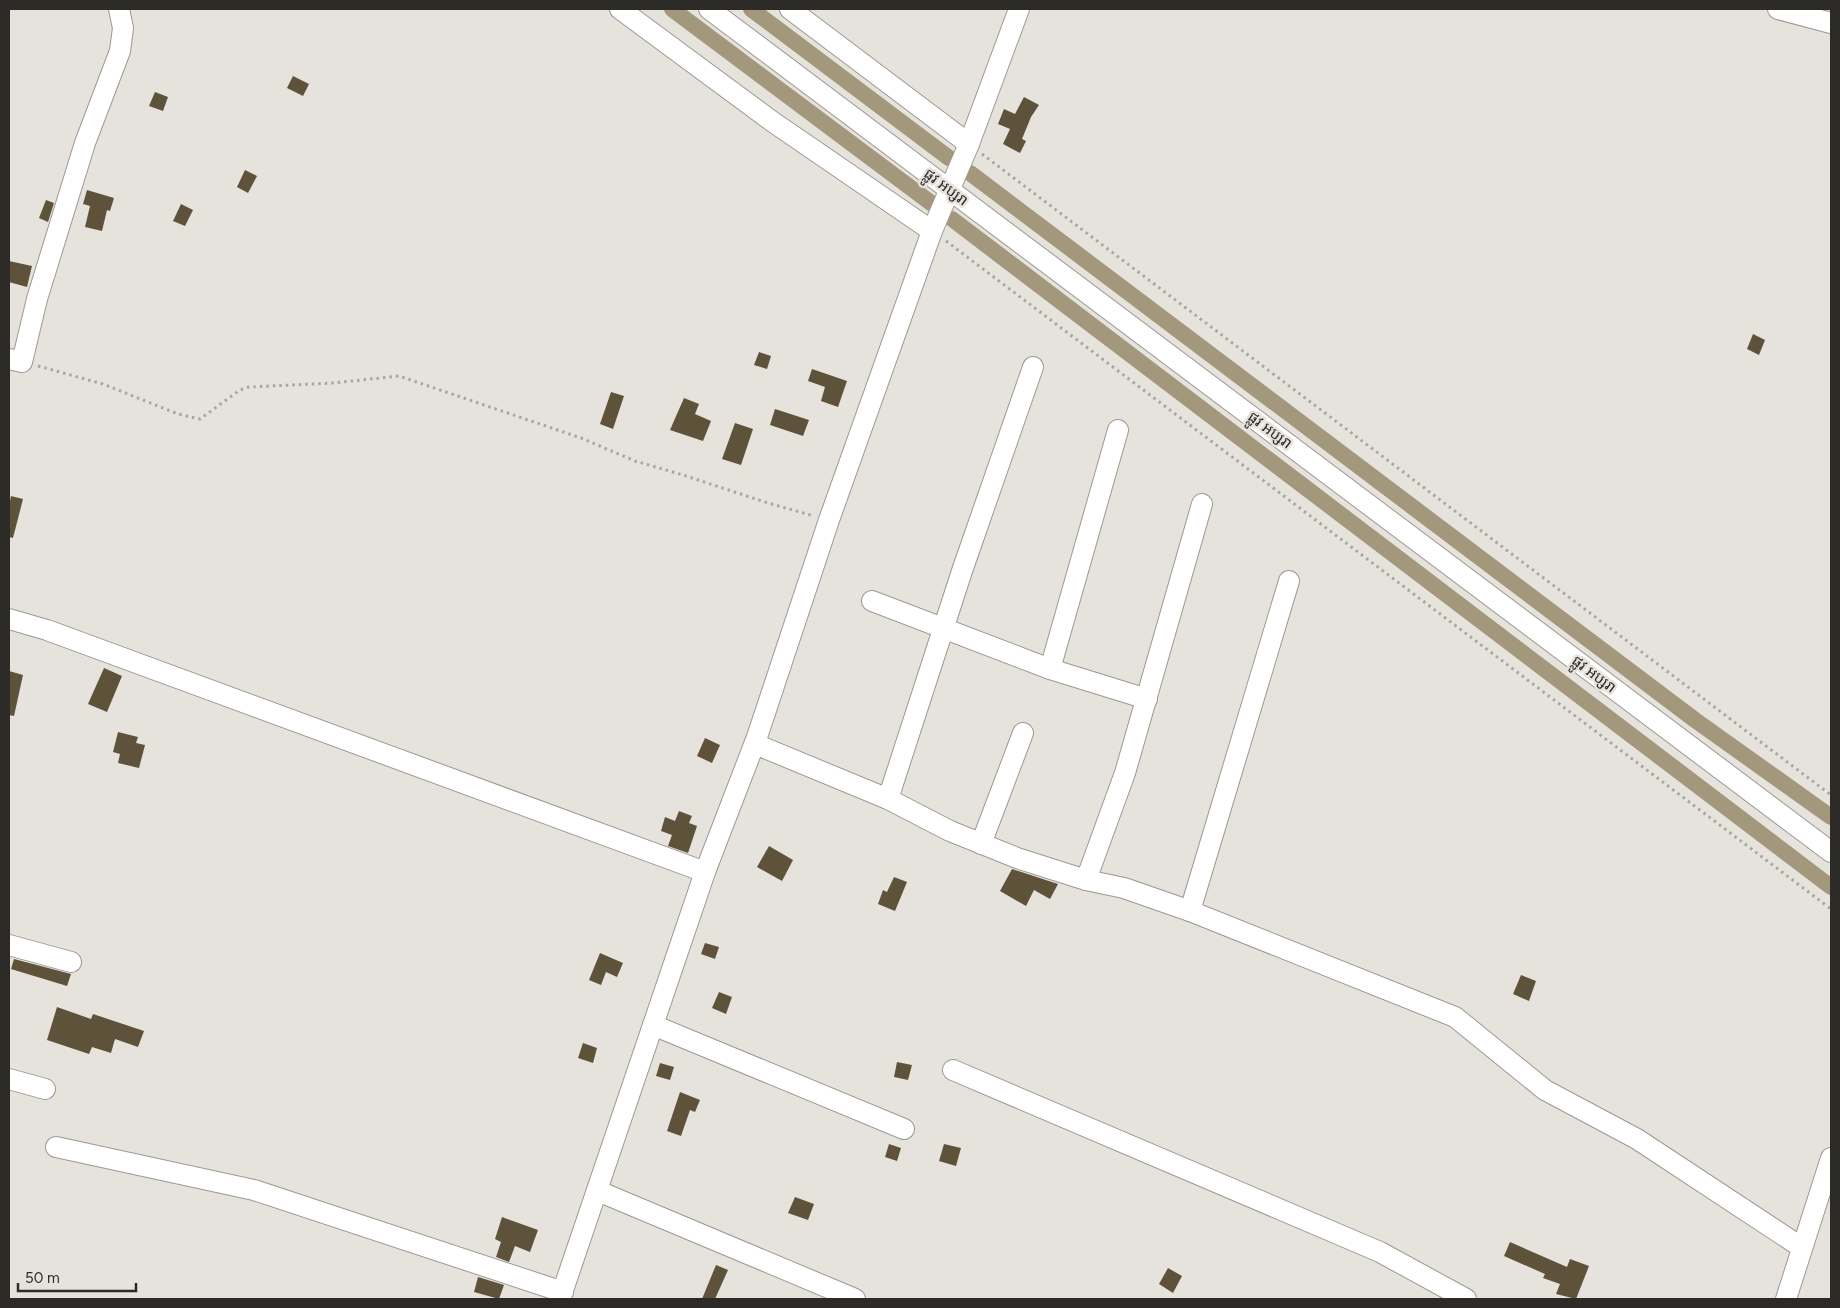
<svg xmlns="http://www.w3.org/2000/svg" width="1840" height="1308" font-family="Figtree,'Noto Sans Khmer',sans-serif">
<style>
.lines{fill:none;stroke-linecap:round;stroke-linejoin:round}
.canal{stroke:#a3977c;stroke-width:16}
.building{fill:#5e533a}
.minor-casing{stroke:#9c9994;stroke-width:22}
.path{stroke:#a9a6a1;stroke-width:3;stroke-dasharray:2.5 4;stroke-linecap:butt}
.minor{stroke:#fff;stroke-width:20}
.labels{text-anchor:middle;stroke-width:5;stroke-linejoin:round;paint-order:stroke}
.street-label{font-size:15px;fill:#2c2b28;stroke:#e6e3dd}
</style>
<rect width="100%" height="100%" fill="#e6e3dd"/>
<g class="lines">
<!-- canal -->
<g class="canal">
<polyline points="672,9 931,203"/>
<polyline points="751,9 949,158"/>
<polyline points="970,173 1695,720 1831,817"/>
<polyline points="952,219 1831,887"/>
</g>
</g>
<!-- building -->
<g class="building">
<polygon points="293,76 309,84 303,96 287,88"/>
<polygon points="155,92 168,97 163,111 149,106"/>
<polygon points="1024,97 1039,105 1031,117 1022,139 1026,141 1020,153 1003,144 1010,129 998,124 1004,109 1015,114"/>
<polygon points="245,170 257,176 248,193 237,187"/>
<polygon points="87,190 114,198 110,211 107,210 102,231 85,227 90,206 83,204"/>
<polygon points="46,200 54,203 48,222 39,218"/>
<polygon points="181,204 193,210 185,226 173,221"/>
<polygon points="9,261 32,266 27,287 9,282"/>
<polygon points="1753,334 1765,340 1759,355 1747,349"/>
<polygon points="759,352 771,356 767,369 754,365"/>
<polygon points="812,369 847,381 838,407 821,401 825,387 808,381"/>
<polygon points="611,392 624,396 613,429 600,424"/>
<polygon points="684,398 699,404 695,414 711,421 703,441 670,430"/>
<polygon points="775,409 809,420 803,436 770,425"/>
<polygon points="735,423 753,429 741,465 722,459"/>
<polygon points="11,496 23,499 13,538 9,537 9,506"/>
<polygon points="104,668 122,676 107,712 88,704"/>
<polygon points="9,671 23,675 14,716 9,715"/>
<polygon points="118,732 138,737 136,743 145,745 139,768 118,763 120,754 113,752"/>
<polygon points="705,738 720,745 712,763 697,756"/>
<polygon points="679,811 692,816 689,823 697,826 688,853 668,846 672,835 661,831 665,817 675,821"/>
<polygon points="769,846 793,860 782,881 757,867"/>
<polygon points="1012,869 1058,884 1050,899 1034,890 1026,906 1000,891"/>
<polygon points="894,877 907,882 895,911 878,904 883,890 887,892"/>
<polygon points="705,943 719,947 715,959 701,954"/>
<polygon points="600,953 623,963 617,977 606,972 601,985 589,980"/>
<polygon points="14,959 71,974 67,986 11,969"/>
<polygon points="1521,975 1536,981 1529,1001 1513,994"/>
<polygon points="719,992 732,997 726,1014 712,1008"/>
<polygon points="57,1007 91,1019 93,1014 144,1031 138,1047 115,1039 111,1053 92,1047 89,1054 47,1040"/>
<polygon points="583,1043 597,1048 593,1063 578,1058"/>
<polygon points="897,1062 912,1065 908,1080 894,1077"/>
<polygon points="660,1063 674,1067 670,1080 656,1076"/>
<polygon points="680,1092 700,1100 695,1112 690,1110 681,1136 667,1131"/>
<polygon points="889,1144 901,1148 897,1161 885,1157"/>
<polygon points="944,1144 961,1148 956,1166 939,1161"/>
<polygon points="795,1197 814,1204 808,1220 788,1213"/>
<polygon points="502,1217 538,1230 530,1252 515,1246 509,1262 496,1257 501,1242 495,1239"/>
<polygon points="1510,1242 1567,1267 1570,1259 1589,1266 1576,1299 1556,1294 1560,1284 1543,1278 1545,1274 1504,1256"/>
<polygon points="716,1265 728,1270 715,1299 702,1299"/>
<polygon points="1168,1268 1182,1276 1173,1293 1159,1284"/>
<polygon points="478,1277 504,1285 499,1299 474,1292"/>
</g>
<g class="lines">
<defs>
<g id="minor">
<polyline points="620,9 773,122 932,231"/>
<polyline points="709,9 1831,852"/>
<polyline points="790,9 969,144"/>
<polyline points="1778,9 1831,23"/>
<polyline points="9,359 22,362 37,299 85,143 120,51 123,28 119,9"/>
<polyline points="872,601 1050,669 1147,699"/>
<polyline points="9,619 47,630 705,872"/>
<polyline points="1050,669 1118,430"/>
<polyline points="755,744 888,799 950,831 1017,858 1086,880 1124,888 1190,911 1455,1017 1545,1090 1637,1139 1801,1247"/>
<polyline points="888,799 962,571 1033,367"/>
<polyline points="981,844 1023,733"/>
<polyline points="1086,880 1125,773 1202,504"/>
<polyline points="1190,911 1289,581"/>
<polyline points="9,945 71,962"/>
<polyline points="653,1025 904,1129"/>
<polyline points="953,1070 1380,1252 1466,1299"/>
<polyline points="9,1079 45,1089"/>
<polyline points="56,1147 254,1190 563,1292"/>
<polyline points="598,1191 855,1299"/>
<polyline points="560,1299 705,872 757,737 829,520 932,231 969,144 1019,9"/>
<polyline points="1786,1299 1831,1158"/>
</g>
</defs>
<!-- minor casing -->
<use href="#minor" class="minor-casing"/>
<!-- path -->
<g class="path">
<polyline points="982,154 1831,795"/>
<polyline points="946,241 1831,909"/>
<polyline points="38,366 103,384 178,414 200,419 240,390 249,387 333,383 399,376 581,438 635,461 683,475 768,503 814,516"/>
</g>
<!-- minor -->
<use href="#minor" class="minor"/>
</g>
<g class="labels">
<!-- street labels -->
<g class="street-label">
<text transform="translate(946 187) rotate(37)" y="5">ផ្លូវ អប្សរា</text>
<text transform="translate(1270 430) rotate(37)" y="5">ផ្លូវ អប្សរា</text>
<text transform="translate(1594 674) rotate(37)" y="5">ផ្លូវ អប្សរា</text>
</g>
</g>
<!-- border -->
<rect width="1840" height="1308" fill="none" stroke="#2c2b28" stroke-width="20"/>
<!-- scale -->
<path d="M18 1283v8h118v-8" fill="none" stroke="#2c2b28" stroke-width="2.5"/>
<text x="25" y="1283" font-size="15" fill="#2c2b28" stroke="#e6e3dd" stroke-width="4" paint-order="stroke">50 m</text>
</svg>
